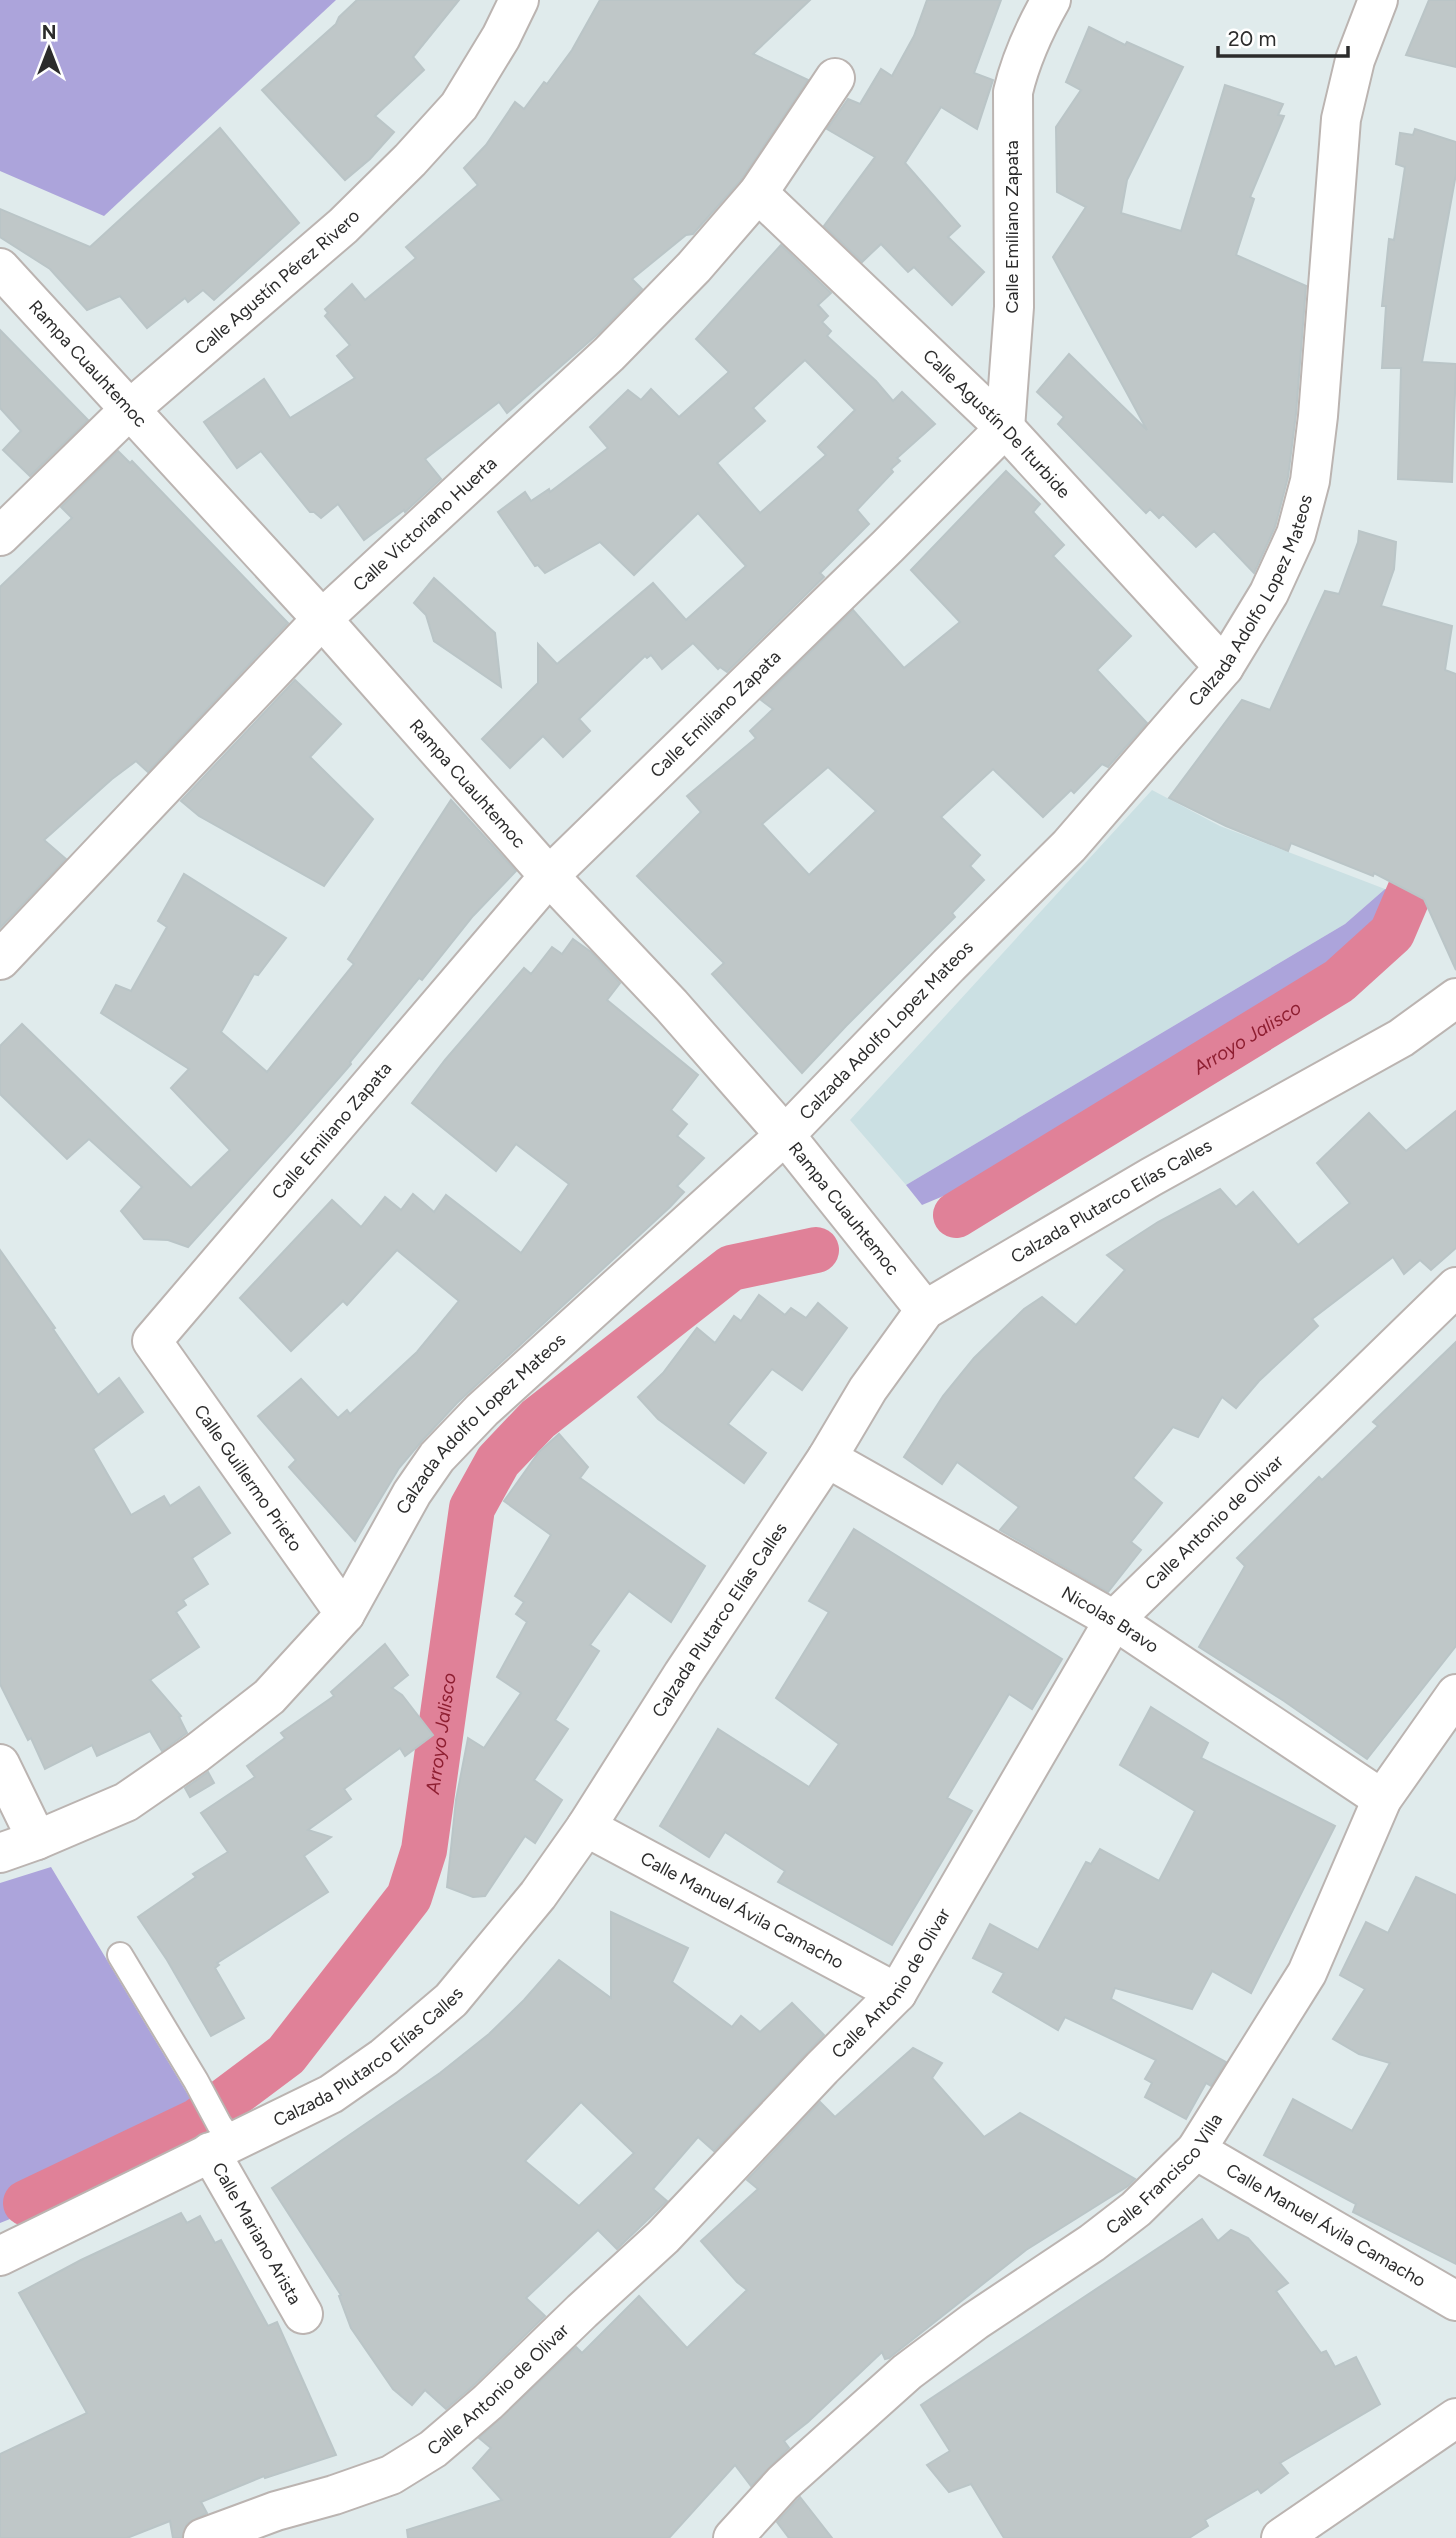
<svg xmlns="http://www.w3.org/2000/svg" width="1456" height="2538" font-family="Figtree,sans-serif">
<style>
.education{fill:#cbe0e3}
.green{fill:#aca4db}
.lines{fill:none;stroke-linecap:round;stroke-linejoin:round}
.canal{stroke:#e08198;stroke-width:46}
.building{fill:#bfc7c8;stroke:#bac5c7;stroke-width:2;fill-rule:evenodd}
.lane-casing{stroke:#bbb4b1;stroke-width:28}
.street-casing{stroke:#bbb4b1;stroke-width:42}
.secondary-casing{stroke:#bbb4b1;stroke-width:42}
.lane{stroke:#fff;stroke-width:24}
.street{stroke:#fff;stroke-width:38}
.secondary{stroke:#fff;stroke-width:38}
.labels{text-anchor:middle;stroke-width:7;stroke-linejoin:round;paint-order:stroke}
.street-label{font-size:18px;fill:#2c2c2c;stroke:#fff}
.water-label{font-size:19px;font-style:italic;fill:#8e1e31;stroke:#fff}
</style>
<rect width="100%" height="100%" fill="#e0ebec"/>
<!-- education -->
<polygon class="education" points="1152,790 1220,826 1385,889 1345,924 906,1185 850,1120"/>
<!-- green -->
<g class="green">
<polygon points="0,0 336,0 104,216 0,171"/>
<polygon points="1385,889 1396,893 1379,929 1341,962 953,1192 922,1205 906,1185 1345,924"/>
<polygon points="51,1867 199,2113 21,2191 25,2213 0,2223 0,1883"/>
</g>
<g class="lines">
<!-- canal -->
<g class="canal">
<path id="s1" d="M956 1215 1339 981 1392 933 1456 783"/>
<path id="s2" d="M26 2203 198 2121 286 2055 409 1897 424 1850 472 1508 498 1461 538 1419 731 1268 816 1250"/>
</g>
</g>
<!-- building -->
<g class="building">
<polygon points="357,0 459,0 413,57 424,70 375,116 394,132 370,159 345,180 262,90 336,24 339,17"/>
<polygon points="600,0 810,0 753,54 808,80 741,180 693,234 686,235 632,279 642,289 599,333 507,413 499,402 425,459 441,479 405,512 404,510 364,540 338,504 321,518 314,512 310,512 261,451 237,468 204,422 264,379 290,418 355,378 337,356 350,345 325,316 328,313 325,309 352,284 365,300 416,258 406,247 478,185 464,168 486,145 515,102 524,109 544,82 547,84 572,50"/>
<polygon points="927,0 1001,0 974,73 993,80 977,129 941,107 905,163 960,226 948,237 984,272 952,305 914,267 908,272 881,244 862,262 824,226 875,157 827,129 848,99 860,104 881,69 892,76 914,36"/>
<polygon points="1429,0 1456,0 1456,67 1406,55"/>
<polygon points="1089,27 1125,45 1127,42 1183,67 1127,180 1121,213 1181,231 1225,85 1283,104 1278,115 1284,116 1250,197 1254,199 1236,255 1306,286 1296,414 1288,477 1275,527 1254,573 1214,531 1196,547 1163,514 1159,518 1150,509 1146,513 1058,424 1064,417 1037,392 1069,354 1147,430 1053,257 1086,207 1057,192 1056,127 1081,90 1066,82"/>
<polygon points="220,128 299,223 214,300 203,290 188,302 185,298 147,328 120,296 87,310 50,269 0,237 0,209 90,247"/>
<polygon points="1415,129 1456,142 1456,174 1422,362 1456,364 1452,482 1398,479 1401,368 1382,368 1386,306 1382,306 1389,239 1394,240 1405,167 1396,164 1400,133 1413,135"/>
<path d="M781 245 831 293 818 305 828 316 822 322 831 331 827 336 876 381 893 401 902 392 935 424 897 458 900 461 891 469 893 472 857 510 869 524 820 573 824 577 727 672 720 667 718 669 693 643 662 669 651 655 647 658 645 656 579 719 590 731 563 757 543 736 510 768 482 739 538 683V644L557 664 653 583 686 620 746 566 698 513 634 575 600 542 545 573 538 565 535 566 498 512 525 492 531 501 549 489 550 492 608 448 590 427 628 390 641 400 651 389 679 417 729 372 696 339ZM805 360 855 410 818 447 826 455 760 513 717 463 765 421 753 408Z"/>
<polygon points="0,330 88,420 30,476 3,450 21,431 0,408"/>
<polygon points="118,451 130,463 132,461 288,623 148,772 136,761 112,779 44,840 66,859 0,928 0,587 72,518 61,507"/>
<path d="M1006 471 1040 504 1033 512 1064 545 1053 556 1131 636 1097 670 1147 723 1108 767 1102 764 1074 793 1071 790 1043 817 993 769 941 817 980 855 970 866 984 880 952 913 955 917 846 1026 802 1073 712 974 724 963 637 876 701 812 687 796 756 738 750 731 773 709 761 700 853 610 904 668 960 622 911 570ZM828 767 876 811 809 875 762 824Z"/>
<polygon points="1359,531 1396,542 1394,569 1381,606 1452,626 1445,670 1456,674 1456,970 1424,899 1374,873 1373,876 1291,843 1288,851 1226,826 1169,798 1242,700 1270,710 1325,591 1339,594 1358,542"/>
<polygon points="434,578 495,633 501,687 434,641 426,615 414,603"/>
<polygon points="295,680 341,724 310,757 373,819 324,886 199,816 181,801"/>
<polygon points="451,800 516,871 473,916 422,980 419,978 350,1062 351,1064 291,1133 188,1247 168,1240 144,1239 121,1211 142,1187 89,1139 67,1159 0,1094 0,1046 22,1024 191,1188 230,1150 171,1088 189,1069 101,1013 116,985 131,991 167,927 158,921 184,874 286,938 258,975 254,974 221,1032 267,1072 354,964 348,959"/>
<polygon points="573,939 591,952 620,983 607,1000 698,1075 671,1110 687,1124 677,1136 704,1158 677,1186 684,1192 670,1207 457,1403 421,1442 399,1468 355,1541 289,1467 296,1460 258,1416 301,1379 338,1418 347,1410 350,1414 417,1352 459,1301 397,1250 347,1305 343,1301 291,1351 240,1298 332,1200 361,1227 385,1197 401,1210 413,1194 434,1212 446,1195 521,1253 569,1184 516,1144 496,1171 412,1103 445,1060 524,968 531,974 552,947 562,954"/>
<polygon points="1456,1111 1456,1248 1431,1270 1420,1260 1404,1274 1393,1257 1312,1319 1318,1326 1259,1381 1236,1408 1222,1397 1198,1437 1173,1427 1133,1478 1162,1503 1131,1542 1141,1550 1108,1592 1000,1530 1019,1507 957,1462 942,1484 904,1457 943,1396 974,1358 1024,1309 1042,1297 1076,1325 1125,1270 1107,1255 1158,1222 1220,1189 1236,1207 1253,1192 1298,1245 1350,1203 1317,1163 1369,1113 1406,1151"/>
<polygon points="0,1250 55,1328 53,1329 98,1395 119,1378 143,1412 93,1449 131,1515 164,1496 170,1506 199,1487 230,1533 192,1558 208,1584 183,1600 186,1605 176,1612 199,1647 150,1680 181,1716 179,1717 187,1733 162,1751 150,1731 97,1756 92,1745 45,1769 31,1738 28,1740 0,1684"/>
<polygon points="759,1295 785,1315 791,1308 806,1318 818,1303 847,1328 802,1390 772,1369 728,1424 766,1453 744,1483 658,1419 638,1397 663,1373 697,1328 715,1343 734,1316 741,1321"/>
<polygon points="1456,1342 1456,1646 1367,1759 1284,1701 1199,1647 1245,1566 1237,1558 1319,1477 1322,1480 1378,1426 1373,1422"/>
<polygon points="559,1434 588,1467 580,1478 705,1566 671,1622 629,1591 590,1645 599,1651 555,1720 568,1729 534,1780 562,1800 535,1843 525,1836 485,1896 473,1897 447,1887 456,1800 468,1738 484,1748 521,1693 497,1677 527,1622 516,1614 524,1602 515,1596 551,1535 504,1501 539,1452"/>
<polygon points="854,1529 1062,1659 1032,1709 1009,1694 947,1798 972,1811 892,1945 778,1882 785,1871 725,1832 709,1857 660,1826 718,1729 809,1787 839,1744 776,1698 829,1612 809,1601"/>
<polygon points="385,1644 408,1675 392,1688 402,1695 433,1735 405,1756 400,1748 344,1789 351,1799 308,1830 331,1837 304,1856 328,1892 217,1963 219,1965 215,1968 244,2018 211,2036 167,1960 138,1917 196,1877 193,1874 228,1852 201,1813 255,1777 247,1766 285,1738 281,1733 334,1696 331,1692"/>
<polygon points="1151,1707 1208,1743 1201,1758 1335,1826 1251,1993 1212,1971 1192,2009 1115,1988 1111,1999 1226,2062 1211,2086 1206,2083 1186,2119 1145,2097 1152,2083 1145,2079 1156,2060 1065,2017 1058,2030 993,1992 1004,1973 973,1958 990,1924 1038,1950 1086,1862 1091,1864 1100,1849 1159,1881 1195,1811 1120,1765"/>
<polygon points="208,1772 214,1783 190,1797 185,1788"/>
<polygon points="1416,1877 1456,1895 1456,2264 1353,2212 1356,2204 1264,2155 1293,2099 1352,2131 1390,2063 1359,2054 1333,2039 1365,1989 1340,1975 1366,1922 1388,1933"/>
<path d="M611 1912 688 1948 672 1982 732 2027 741 2016 760 2032 792 2003 824 2035 714 2151 698 2137 653 2189 667 2201 617 2249 598 2230 526 2298 545 2316 473 2386 446 2409 425 2390 412 2405 393 2389 351 2328 339 2296 341 2295 272 2188 440 2073 489 2034 524 2000 559 1960 611 1998ZM581 2102 634 2153 579 2206 525 2161Z"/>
<polygon points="913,2048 942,2063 932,2078 984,2137 1020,2113 1135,2179 1128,2186 1026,2250 889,2358 885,2359 882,2352 808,2422 784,2441 789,2448 751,2486 735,2465 669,2538 408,2538 407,2530 502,2500 473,2468 491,2448 479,2438 576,2347 582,2353 639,2296 687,2348 747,2290 737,2282 701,2241 758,2189 747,2180 820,2102 835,2117"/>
<polygon points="181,2213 187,2223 200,2216 215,2243 221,2240 268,2326 277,2322 336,2455 265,2478 264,2476 201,2502 207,2513 187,2524 182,2538 173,2538 170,2521 127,2538 0,2538 0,2454 87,2413 19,2293 81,2260"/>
<polygon points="1202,2219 1218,2241 1231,2230 1248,2238 1288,2283 1276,2291 1321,2353 1326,2351 1335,2367 1356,2357 1380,2404 1280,2463 1288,2473 1261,2493 1258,2489 1205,2520 1208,2526 1189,2538 1004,2538 971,2484 949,2492 927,2465 950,2451 921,2405"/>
<polygon points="800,2497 832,2538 789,2538 777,2522"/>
</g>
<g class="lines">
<defs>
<polyline id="lane" points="120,1955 196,2081 219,2124 232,2142"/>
<g id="street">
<path id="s3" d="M758 193 1005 428 1224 667"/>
<path id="s4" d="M0 536 129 410 343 226 410 160 459 106 501 37 519 0"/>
<path id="s5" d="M0 960 322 619 609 354 694 267 758 193 835 78"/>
<path id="s6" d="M827 1458 1114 1620 1382 1799"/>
<path id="s7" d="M345 1614 152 1341 549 876 888 546 1005 428 1014 307 1013 92C1021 58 1034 30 1051 0"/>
<polyline points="0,1764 37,1840"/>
<path id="s8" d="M586 1827 897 1993"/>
<path id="s9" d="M0 1853 37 1840 126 1802 197 1753 269 1697 345 1614 412 1493 437 1457 482 1410 785 1135 949 965 1069 846 1224 667 1269 593 1296 534 1310 481 1318 416 1341 119 1355 60 1378 0"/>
<path id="s10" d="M1196 2150 1456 2301"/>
<path id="s11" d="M210 2152 303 2314"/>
<path id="s12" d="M203 2538 276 2511 334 2495 391 2475 433 2449 488 2402 582 2311 663 2237 822 2068 897 1993 1114 1620 1456 1287"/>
<path id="s13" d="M733 2538 783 2483 907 2372 975 2321 1092 2243 1136 2209 1196 2150 1307 1973 1382 1799 1456 1694"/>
<polyline points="1281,2538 1456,2418"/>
</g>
<g id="secondary">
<path id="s14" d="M0 268 322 619 549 876 671 1005 785 1135 925 1310"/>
<path id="s15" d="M0 2256 331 2094 384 2057 451 2000 538 1895 586 1827 683 1674 827 1458 868 1389 925 1310 1151 1177 1401 1038 1456 998"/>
</g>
</defs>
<!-- lane casing -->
<use href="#lane" class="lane-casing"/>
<!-- street casing -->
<use href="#street" class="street-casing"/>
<!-- secondary casing -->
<use href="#secondary" class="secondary-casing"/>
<!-- lane -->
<use href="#lane" class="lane"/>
<!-- street -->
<use href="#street" class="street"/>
<!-- secondary -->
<use href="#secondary" class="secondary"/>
</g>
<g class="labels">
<!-- street labels -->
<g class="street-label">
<text transform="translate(1012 227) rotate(-90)" y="6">Calle Emiliano Zapata</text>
<text dy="6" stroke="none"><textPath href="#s4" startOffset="376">Calle Agustín Pérez Rivero</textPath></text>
<text dy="6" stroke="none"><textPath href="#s14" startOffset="130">Rampa Cuauhtemoc</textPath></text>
<text dy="6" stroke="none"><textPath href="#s3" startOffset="332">Calle Agustín De Iturbide</textPath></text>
<text dy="6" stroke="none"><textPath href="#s5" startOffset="609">Calle Victoriano Huerta</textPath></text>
<text dy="6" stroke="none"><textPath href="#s9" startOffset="1796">Calzada Adolfo Lopez Mateos</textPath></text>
<text dy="6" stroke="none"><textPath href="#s7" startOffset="1178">Calle Emiliano Zapata</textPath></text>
<text dy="6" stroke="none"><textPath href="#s14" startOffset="696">Rampa Cuauhtemoc</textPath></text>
<text dy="6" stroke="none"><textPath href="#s9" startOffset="1228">Calzada Adolfo Lopez Mateos</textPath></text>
<text dy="6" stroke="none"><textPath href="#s7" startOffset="611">Calle Emiliano Zapata</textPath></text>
<text dy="6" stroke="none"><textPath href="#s15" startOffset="1575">Calzada Plutarco Elías Calles</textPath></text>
<text dy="6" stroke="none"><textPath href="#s14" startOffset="1264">Rampa Cuauhtemoc</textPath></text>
<text dy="6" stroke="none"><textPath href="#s9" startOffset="662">Calzada Adolfo Lopez Mateos</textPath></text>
<text transform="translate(248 1478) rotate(55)" y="6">Calle Guillermo Prieto</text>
<text dy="6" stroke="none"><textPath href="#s12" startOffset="1470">Calle Antonio de Olivar</textPath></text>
<text dy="6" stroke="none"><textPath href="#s15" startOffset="987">Calzada Plutarco Elías Calles</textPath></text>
<text dy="6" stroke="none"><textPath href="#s6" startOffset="326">Nicolas Bravo</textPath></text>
<text dy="6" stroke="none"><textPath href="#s8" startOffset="177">Calle Manuel Ávila Camacho</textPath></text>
<text dy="6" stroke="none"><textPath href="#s12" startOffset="903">Calle Antonio de Olivar</textPath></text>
<text dy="6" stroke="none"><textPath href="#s15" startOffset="420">Calzada Plutarco Elías Calles</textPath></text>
<text dy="6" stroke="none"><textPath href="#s13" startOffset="567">Calle Francisco Villa</textPath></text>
<text dy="6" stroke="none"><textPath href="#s10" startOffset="150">Calle Manuel Ávila Camacho</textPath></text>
<text dy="6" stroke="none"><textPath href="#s11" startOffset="94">Calle Mariano Arista</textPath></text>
<text dy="6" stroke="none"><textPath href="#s12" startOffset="336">Calle Antonio de Olivar</textPath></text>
</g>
<!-- water labels -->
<g class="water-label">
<text dy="7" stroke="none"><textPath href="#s1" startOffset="341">Arroyo Jalisco</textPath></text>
<text dy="7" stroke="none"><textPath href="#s2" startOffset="668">Arroyo Jalisco</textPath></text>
</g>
</g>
<!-- north arrow -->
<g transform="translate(49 49)" stroke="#ffffff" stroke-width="5" paint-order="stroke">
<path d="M0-5L12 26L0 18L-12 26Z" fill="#2c2c2c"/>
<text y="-10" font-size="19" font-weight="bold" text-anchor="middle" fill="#2c2c2c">N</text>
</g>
<!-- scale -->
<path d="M1218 46v10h130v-10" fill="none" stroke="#2c2c2c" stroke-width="3.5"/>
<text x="1228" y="46" font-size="21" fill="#2c2c2c" stroke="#ffffff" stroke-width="5" paint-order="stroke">20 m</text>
</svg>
